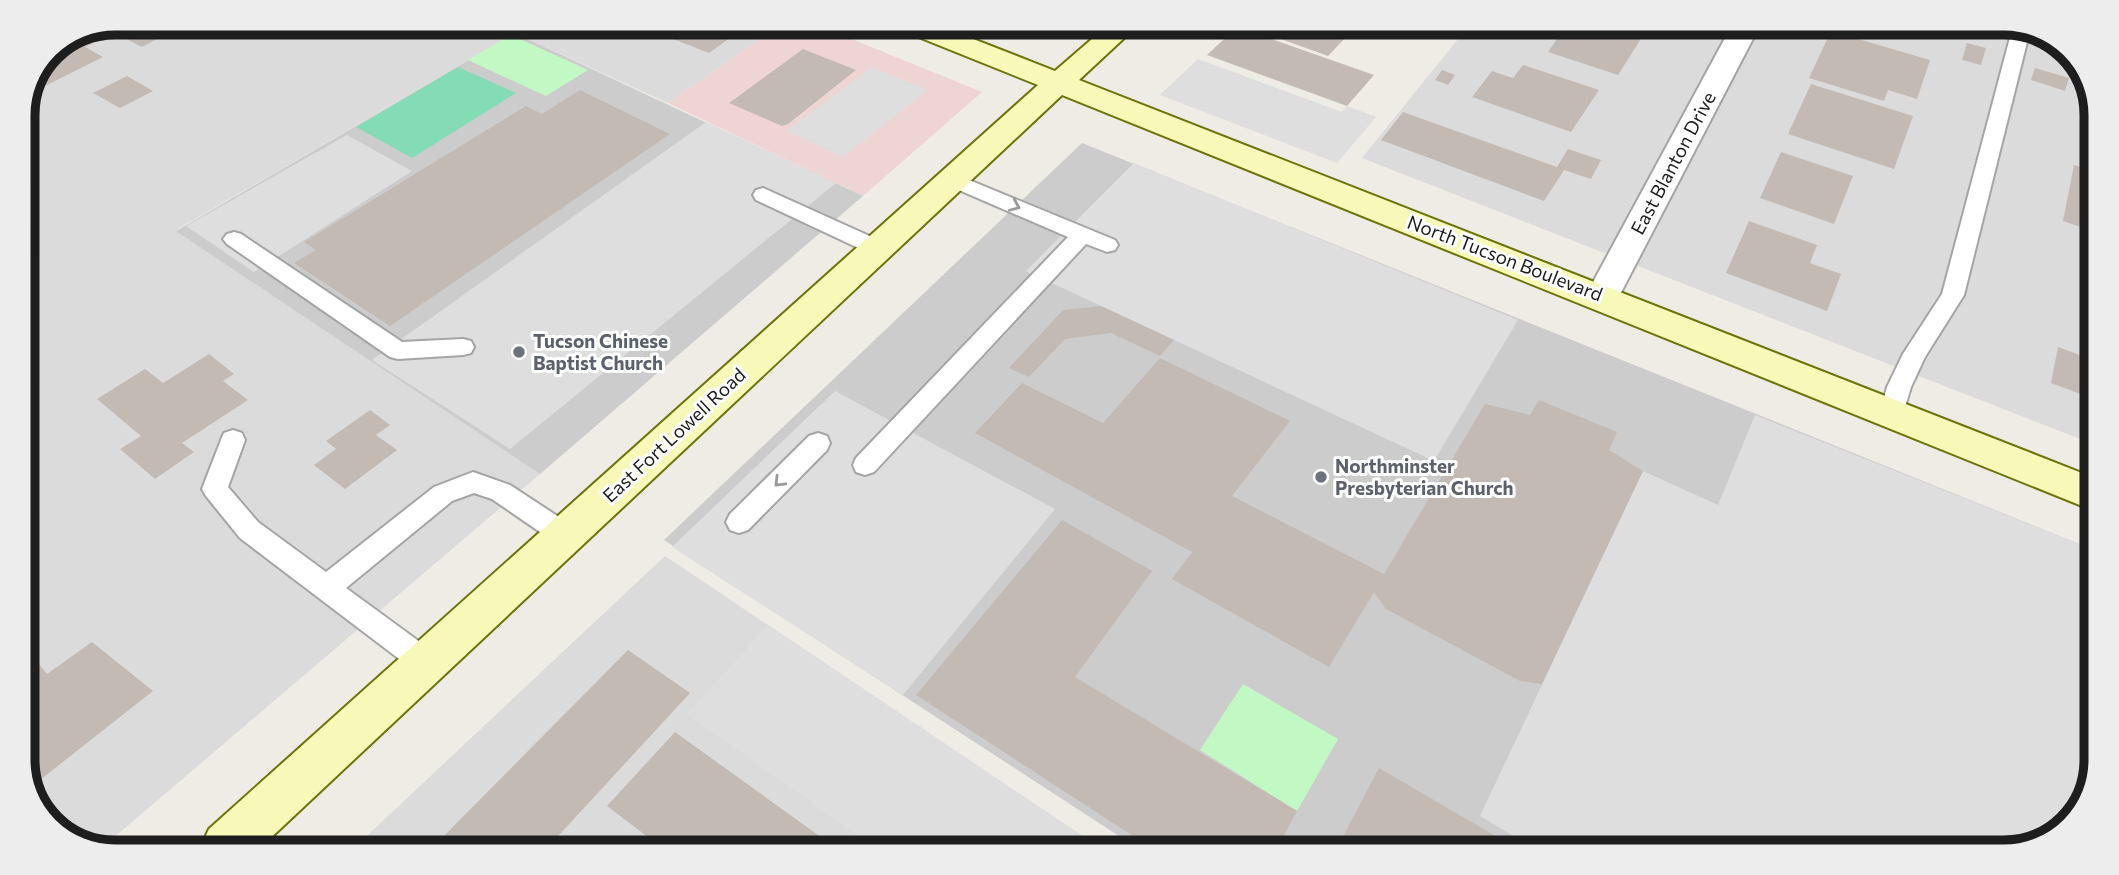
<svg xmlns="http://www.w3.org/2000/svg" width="2119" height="875" font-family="Commissioner,sans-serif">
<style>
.residential{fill:#dcdbdb}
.commercial{fill:#efd4d4}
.religious{fill:#ccc}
.park{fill:#c2f8c4}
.pitch{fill:#84dcb6}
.parking{fill:#dedede}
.building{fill:#c4bab4}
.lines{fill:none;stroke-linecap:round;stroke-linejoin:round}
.service-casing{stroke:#a5a5a5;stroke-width:4}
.minor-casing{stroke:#a5a5a5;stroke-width:4}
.secondary-casing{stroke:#6c7307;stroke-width:4}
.service{fill:#fff;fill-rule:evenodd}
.minor{fill:#fff;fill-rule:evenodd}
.secondary{fill:#f8f8b9;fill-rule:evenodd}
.oneway{stroke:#9a9a9a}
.worship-dot{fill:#6b7280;stroke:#fff;stroke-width:2.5}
.labels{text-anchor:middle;stroke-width:6;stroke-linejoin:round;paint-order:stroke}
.street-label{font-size:19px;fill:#1e1e1e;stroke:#fff}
.worship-label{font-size:19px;font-weight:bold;fill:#5b616d;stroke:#fff;text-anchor:start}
.rim{fill:none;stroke:#1e1e1e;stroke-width:9}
</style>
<rect width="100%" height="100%" fill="#efebe5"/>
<!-- residential -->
<g class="residential">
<polygon points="116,23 780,25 668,103 515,33 176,230 540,474 105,845 80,845 42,816 23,766 23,110 50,50"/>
<polygon points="1467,28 2039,30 2077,59 2096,109 2093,444 1362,158"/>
<polygon points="665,556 1102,849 356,846"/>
</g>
<!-- commercial -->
<polygon class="commercial" points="780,25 817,25 982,92 863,196 668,103"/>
<!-- religious -->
<g class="religious">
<polygon points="515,33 863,196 540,474 176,231"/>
<polygon points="1082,143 2092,549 2089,795 2055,836 2004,852 1139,849 664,540"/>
</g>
<!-- park -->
<g class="park">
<polygon points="511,35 588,70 546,96 468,60"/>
<polygon points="1243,684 1338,739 1297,811 1200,750"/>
</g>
<!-- pitch -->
<polygon class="pitch" points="458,67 516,93 412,158 356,127"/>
<!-- parking -->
<g class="parking">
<polygon points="1198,59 1342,112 1347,106 1376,117 1337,163 1160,95"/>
<polygon points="872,67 928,90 843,157 786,131"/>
<polygon points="706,122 836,183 510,449 372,360"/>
<polygon points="347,135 412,171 254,272 186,226"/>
<polygon points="1134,163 1518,320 1434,461 1026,271"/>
<polygon points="835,391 1055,509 903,695 672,547"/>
<polygon points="1755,415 2092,549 2089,795 2055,836 2004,852 1538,851 1480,816 1643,471 1718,505"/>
<polygon points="768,625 1102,849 876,848 687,714"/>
</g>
<!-- building -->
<g class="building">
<polygon points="137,23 163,36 142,47 115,33"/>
<polygon points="680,25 737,25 744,28 709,53 663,35"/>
<polygon points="1237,27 1374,75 1347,106 1207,55"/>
<polygon points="1248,27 1329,27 1349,34 1328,56"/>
<polygon points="1565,28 1624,28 1644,34 1618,75 1548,52"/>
<polygon points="1875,29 1905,29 1902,38"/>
<polygon points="1831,31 1930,60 1917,99 1888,90 1884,101 1809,78"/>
<polygon points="92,32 104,38 85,47 103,57 31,93 50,50"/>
<polygon points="1967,43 1986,48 1981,65 1962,60"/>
<polygon points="803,49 856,70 788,124 782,126 729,103"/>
<polygon points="1523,65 1599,90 1571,132 1472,97 1492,71 1513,78"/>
<polygon points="2035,68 2069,78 2065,91 2031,80"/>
<polygon points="1442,70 1455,75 1448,85 1435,80"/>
<polygon points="127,76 153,91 120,108 93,93"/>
<polygon points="1811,84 1913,116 1894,169 1788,134"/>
<polygon points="580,90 670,134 390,326 294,263 316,250 304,242 526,106 542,114"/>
<polygon points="1403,112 1557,167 1568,149 1601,160 1591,179 1564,170 1544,201 1381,140"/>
<polygon points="1781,152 1853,176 1834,224 1760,198"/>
<polygon points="2074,165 2095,171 2095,232 2063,221"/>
<polygon points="1749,221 1817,245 1810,263 1841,274 1827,311 1726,273"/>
<polygon points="2093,262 2095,262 2094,326 2083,323"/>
<polygon points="1101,306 1174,340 1160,356 1111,333 1065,339 1029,377 1009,368 1063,310"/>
<polygon points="2058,347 2094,360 2093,420 2088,418 2091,398 2051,383"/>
<polygon points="209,354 234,374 223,381 248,400 182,443 194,452 155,479 120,449 141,436 97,399 145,369 163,383"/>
<polygon points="1160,358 1290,421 1232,496 1384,574 1485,404 1530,415 1539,400 1617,432 1609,450 1643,471 1542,684 1520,681 1386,609 1374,592 1329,667 1172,579 1192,552 975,433 1022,383 1103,423"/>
<polygon points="370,410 390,425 376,435 397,450 345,489 314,465 336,449 326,441"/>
<polygon points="23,491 38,504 23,514"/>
<polygon points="1062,520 1152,571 1075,677 1297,811 1276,850 1153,849 916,695"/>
<polygon points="92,642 153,691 31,787 23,766 23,674 38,663 47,674"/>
<polygon points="628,650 690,693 548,847 433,847"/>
<polygon points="675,732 836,848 661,847 607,806"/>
<polygon points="1379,768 1521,851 1336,850"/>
</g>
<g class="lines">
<defs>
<g id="service">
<polygon points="2012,30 2030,30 1964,295 1925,357 1911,387 1901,420 1892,422 1883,420 1880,413 1887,387 1903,354 1942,294"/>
<polygon points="952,173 1115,240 1118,245 1115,250 1107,252 1086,244 874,472 865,475 856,472 853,465 856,458 1068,237 945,184 942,179 945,174"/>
<polygon points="763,188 885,243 888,248 885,253 877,255 869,253 756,200 753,195 756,190"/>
<polygon points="234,232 241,234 402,342 463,339 471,341 474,347 471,353 463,355 398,359 390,357 227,244 223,239 227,234"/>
<polygon points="233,430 242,433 245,440 228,487 258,522 326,572 434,487 473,472 510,485 574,527 578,535 574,543 565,546 556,543 492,499 474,493 452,501 346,588 435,653 439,662 435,671 425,675 415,671 240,538 206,496 202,489 221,440 224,433"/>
<polygon points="818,433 827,436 830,443 827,450 748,530 739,533 730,530 726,522 730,514 809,436"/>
</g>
<polygon id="minor" points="1730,29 1758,29 1614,306 1602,309 1590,306 1585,297"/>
<polygon id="secondary" points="902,26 940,26 1055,71 1107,26 1137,26 1079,80 2092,477 2092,510 1062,95 262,846 201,846 209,829 1038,85 906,32"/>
</defs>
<!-- service casing -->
<use href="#service" class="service-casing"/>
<!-- minor casing -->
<use href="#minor" class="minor-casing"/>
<!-- secondary casing -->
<use href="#secondary" class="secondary-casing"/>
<!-- service -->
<use href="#service" class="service"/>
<!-- minor -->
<use href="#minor" class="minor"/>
<!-- secondary -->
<use href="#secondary" class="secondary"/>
</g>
<!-- one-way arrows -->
<defs><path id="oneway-chevron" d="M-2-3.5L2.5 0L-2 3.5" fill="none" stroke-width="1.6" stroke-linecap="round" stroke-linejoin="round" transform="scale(1.75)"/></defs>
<g class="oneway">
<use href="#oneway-chevron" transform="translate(1015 206) rotate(23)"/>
<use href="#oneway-chevron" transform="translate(779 482) rotate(135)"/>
</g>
<!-- markers -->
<g class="worship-dot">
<circle cx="519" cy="352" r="7"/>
<circle cx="1321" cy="477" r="7"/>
</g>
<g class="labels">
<!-- street labels -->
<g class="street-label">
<text transform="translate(1673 163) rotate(-62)" y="7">East Blanton Drive</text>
<text transform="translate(1505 258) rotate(21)" y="7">North Tucson Boulevard</text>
<text transform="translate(674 435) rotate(-43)" y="7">East Fort Lowell Road</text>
</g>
<!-- worship labels -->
<g class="worship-label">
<text x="533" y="348">Tucson Chinese<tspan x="533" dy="22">Baptist Church</tspan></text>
<text x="1335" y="473">Northminster<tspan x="1335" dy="22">Presbyterian Church</tspan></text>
</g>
</g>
<!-- crop -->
<path d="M0 0H2119V875H0ZM115 35H2004A80 80 0 0 1 2084 115V760A80 80 0 0 1 2004 840H115A80 80 0 0 1 35 760V115A80 80 0 0 1 115 35Z" fill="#ededed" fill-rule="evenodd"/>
<path class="rim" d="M115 35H2004A80 80 0 0 1 2084 115V760A80 80 0 0 1 2004 840H115A80 80 0 0 1 35 760V115A80 80 0 0 1 115 35Z"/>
</svg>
